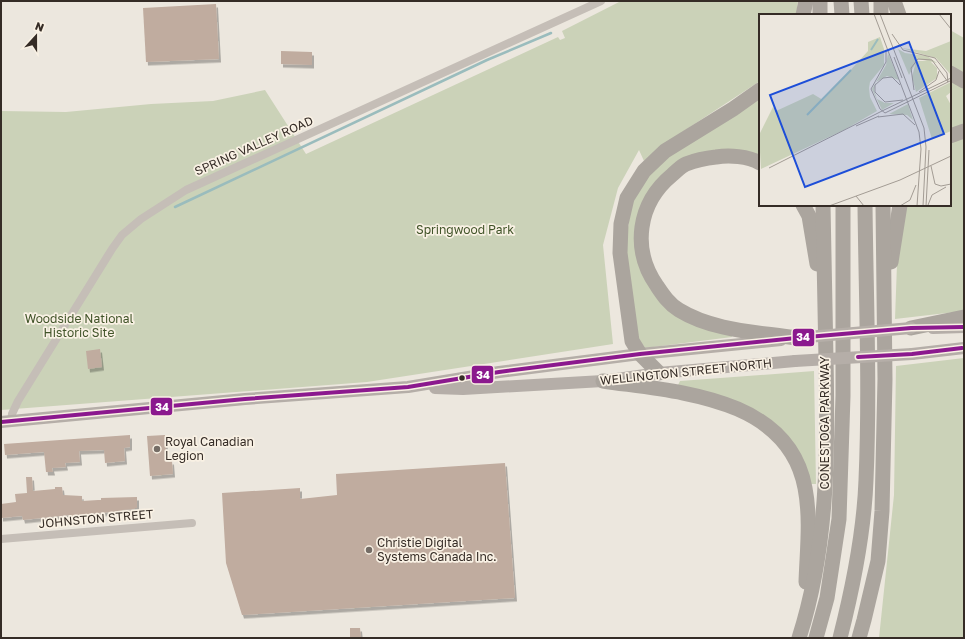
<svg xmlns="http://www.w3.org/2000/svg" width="965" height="639" font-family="'Golos Text',sans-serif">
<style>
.green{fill:#cbd2b8}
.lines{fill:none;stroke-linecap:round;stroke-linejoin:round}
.stream{stroke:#9abcbd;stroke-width:2.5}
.building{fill:#c0ac9f;filter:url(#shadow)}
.street{stroke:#c5beb7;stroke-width:8}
.secondary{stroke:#b5aea8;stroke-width:12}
.highway{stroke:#aba59e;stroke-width:15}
.secondary-bridge{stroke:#b5aea8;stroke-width:12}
.bus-1-casing{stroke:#f9f1e4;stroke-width:7}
.bus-1{stroke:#8b198e;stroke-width:4}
.bus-dot{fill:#352c26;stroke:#f9f1e4;stroke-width:1.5}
.poi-dot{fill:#756d66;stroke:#f9f1e4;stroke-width:1.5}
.labels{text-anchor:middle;stroke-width:3.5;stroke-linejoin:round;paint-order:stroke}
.street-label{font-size:12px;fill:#352c26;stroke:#f9f1e4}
.park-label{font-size:12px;fill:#415429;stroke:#f9f1e4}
.poi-label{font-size:12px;fill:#352c26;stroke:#f9f1e4;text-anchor:start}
.inset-river{fill:none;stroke:#9abcbd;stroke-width:2}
.inset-road{fill:none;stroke:#a39c94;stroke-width:1}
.view{fill:#1d4ed8;fill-opacity:0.15;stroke:#1d4ed8;stroke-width:2}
.inset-edge{fill:none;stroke:#352c26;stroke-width:2}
.line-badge{stroke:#f9f1e4;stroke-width:1.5}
.badge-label{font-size:11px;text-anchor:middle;font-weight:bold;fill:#fff}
</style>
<defs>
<filter id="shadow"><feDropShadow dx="2" dy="3.5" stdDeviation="0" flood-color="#0004"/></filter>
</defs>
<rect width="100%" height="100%" fill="#ece7de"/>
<!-- green -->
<g class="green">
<polygon points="621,1 798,1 796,15 760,15 760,81 661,146 644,161 639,150 618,188 603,245 613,344 367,382 1,410 1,111 66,112 151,104 213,101 265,90 306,154 558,37 560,40 565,38 562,31"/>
<polygon points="950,30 964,38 964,75 950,67"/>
<polygon points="950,79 964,86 964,125 950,130"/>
<path d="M760 94V155C738 151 722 147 700 153L641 208 651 290 730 331 732 337 645 348 639 340 624 256 632 199 651 169Z"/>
<polygon points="964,136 964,311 895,319 897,264 905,205 950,205 950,141"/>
<polygon points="964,358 964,638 879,638 894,495 896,366"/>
<polygon points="814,371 816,484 809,484 784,436 677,387 680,381"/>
</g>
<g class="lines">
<!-- stream -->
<polyline class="stream" points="175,207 487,60 551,33"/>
</g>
<!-- building -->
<g class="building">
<polygon points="216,4 219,59 146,62 143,8"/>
<polygon points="281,51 312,52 312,65 281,64"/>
<polygon points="100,349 102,367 88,369 86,351"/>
<polygon points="130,435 130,447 124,448 125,461 105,463 104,450 79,451 80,462 65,463 66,467 52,468 53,472 46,472 44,452 5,455 4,444"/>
<polygon points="165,435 167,462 172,461 173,474 150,476 147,436"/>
<polygon points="505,463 515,598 242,615 226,563 222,493 300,488 300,499 337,495 336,474"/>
<polygon points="26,477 32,477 33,491 55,489 55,487 62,487 63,495 82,496 82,501 98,500 101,500 101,498 137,497 137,508 135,508 135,509 122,510 122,511 78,515 77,521 70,521 70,515 23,520 22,516 1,518 1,504 16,502 15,494 27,493"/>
<polygon points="350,628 360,628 361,638 350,638"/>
</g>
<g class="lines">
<!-- street -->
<g class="street">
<polyline points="11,421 12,414 18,401 112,249 122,235 141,219 186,190 601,1"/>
<polyline points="1,539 192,523"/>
</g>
<!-- secondary -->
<g class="secondary">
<polyline points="933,328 964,327"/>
<polyline points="912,354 964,348"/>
<polyline points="435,388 463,389 603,381 659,373 795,361"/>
<polyline points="1,422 245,399 408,387 499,372 640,354 781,340"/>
</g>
<!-- highway -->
<g class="highway">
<polyline points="820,1 820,15"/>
<polyline points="841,1 842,15"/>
<polyline points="861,1 862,15"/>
<polyline points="881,1 881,15"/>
<polyline points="894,1 899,15"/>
<polyline points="803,15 806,1"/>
<polyline points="950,73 964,81"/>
<polyline points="950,136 964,131"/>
<path d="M760 163C748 156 729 155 716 157 706 158 696 160 686 164 681 166 677 171 672 175 638 203 631 249 657 286 663 295 669 304 679 310 713 331 758 332 796 338"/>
<polyline points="803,205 809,216 817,264"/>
<polyline points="891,262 900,205"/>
<polyline points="911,328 964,317"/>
<polyline points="659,373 640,354 632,341 620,253 621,224 627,198 644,171 665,151 733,109 760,90"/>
<path d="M603 381C676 392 788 396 805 488 811 519 807 551 806 582"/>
<path d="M799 638C828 548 828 453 826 359 825 308 824 256 823 205"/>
<polyline points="816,638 827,598 839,519 843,396 843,205"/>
<path d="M840 638C853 587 864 533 866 480 870 389 866 297 865 205"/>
<polyline points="859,638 864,620 878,561 882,511 885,379 883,205"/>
</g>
<!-- secondary-bridge -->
<g class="secondary-bridge">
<polyline points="796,338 911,328"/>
<polyline points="795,361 912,354"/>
</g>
<defs>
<g id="bus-1">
<polyline points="858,357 912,354 962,348"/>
<polyline points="1,422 245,399 408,387 499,372 640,354 796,338 911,328 964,327"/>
</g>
</defs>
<!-- bus-1 casing -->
<use href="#bus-1" class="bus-1-casing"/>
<!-- bus-1 -->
<use href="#bus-1" class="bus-1"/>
</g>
<!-- markers -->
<circle class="bus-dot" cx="462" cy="378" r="3.5"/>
<g class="poi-dot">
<circle cx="157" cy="449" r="4"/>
<circle cx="369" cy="550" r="4"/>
</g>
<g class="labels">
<!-- street labels -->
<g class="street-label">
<text transform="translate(254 146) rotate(-24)" y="4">SPRING VALLEY ROAD</text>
<text transform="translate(686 372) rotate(-6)" y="4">WELLINGTON STREET NORTH</text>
<text transform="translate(825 423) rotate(-90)" y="4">CONESTOGA PARKWAY</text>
<text transform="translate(96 519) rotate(-5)" y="4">JOHNSTON STREET</text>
</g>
<!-- park labels -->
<g class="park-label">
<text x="465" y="234">Springwood Park</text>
<text x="79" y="323">Woodside National<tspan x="79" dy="14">Historic Site</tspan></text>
</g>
<!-- poi labels -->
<g class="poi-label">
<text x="165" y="446">Royal Canadian<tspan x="165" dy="14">Legion</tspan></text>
<text x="377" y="547">Christie Digital<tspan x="377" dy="14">Systems Canada Inc.</tspan></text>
</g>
</g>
<!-- overview -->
<g transform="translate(759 14)">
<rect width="192" height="192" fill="#ece7de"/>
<path d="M121 23 125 35V51L111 68 110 74 111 83 118 97 85 116 2 155 0 121 14 93 17 97 54 80 64 86 109 37V28ZM192 27V61L177 44 142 34 167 37ZM139 35 146 39 168 42 178 49 159 45 150 61ZM129 39 140 66 128 62 117 68 115 76 118 85 126 89H135L123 96 113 75 127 51ZM157 47H171L178 54V64L157 78 153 63ZM192 68V78L187 82 192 91V117L173 125 160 84ZM149 90 154 106 148 101 130 100Z" fill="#cbd2b8"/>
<path class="inset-river" d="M112 36 119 25M48 101 92 56"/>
<path class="inset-road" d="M115 0 160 118 162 135 158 192M121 0 165 114 167 133 164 192M180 0 192 15M133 20 144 36 176 44 188 59 189 68 173 46 159 45 152 54 155 76M135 43 143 64M141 71 133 63 124 64 116 71V78L126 88 144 86M160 78 177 66 180 57M123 97 192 64M126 99 191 67M126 99 121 95 112 75 127 48V36M119 103 144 100 156 111M97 112 120 102M172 152 176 170 182 172 192 170M10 154 123 97M97 182 105 192M169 191 173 181 187 173M70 192 141 166 192 142M141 192 151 186 157 171M167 192 170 136"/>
<path class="view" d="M150 28 185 120 46 173 11 81Z"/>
<rect width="192" height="192" class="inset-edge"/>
</g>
<g class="line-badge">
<rect x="792" y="328" width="23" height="19" rx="4" fill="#8b198e"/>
<rect x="471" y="365" width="23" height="19" rx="4" fill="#8b198e"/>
<rect x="150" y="397" width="23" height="19" rx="4" fill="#8b198e"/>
</g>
<g class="badge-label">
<text x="803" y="341">34</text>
<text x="483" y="379">34</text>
<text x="162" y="411">34</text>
</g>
<!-- border -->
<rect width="965" height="639" fill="none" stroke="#352c26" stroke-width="4"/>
<!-- north arrow -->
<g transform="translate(36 36) rotate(21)" stroke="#f9f1e4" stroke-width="3" paint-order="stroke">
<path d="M0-3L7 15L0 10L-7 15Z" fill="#352c26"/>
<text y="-6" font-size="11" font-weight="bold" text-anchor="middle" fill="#352c26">N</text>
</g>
</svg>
